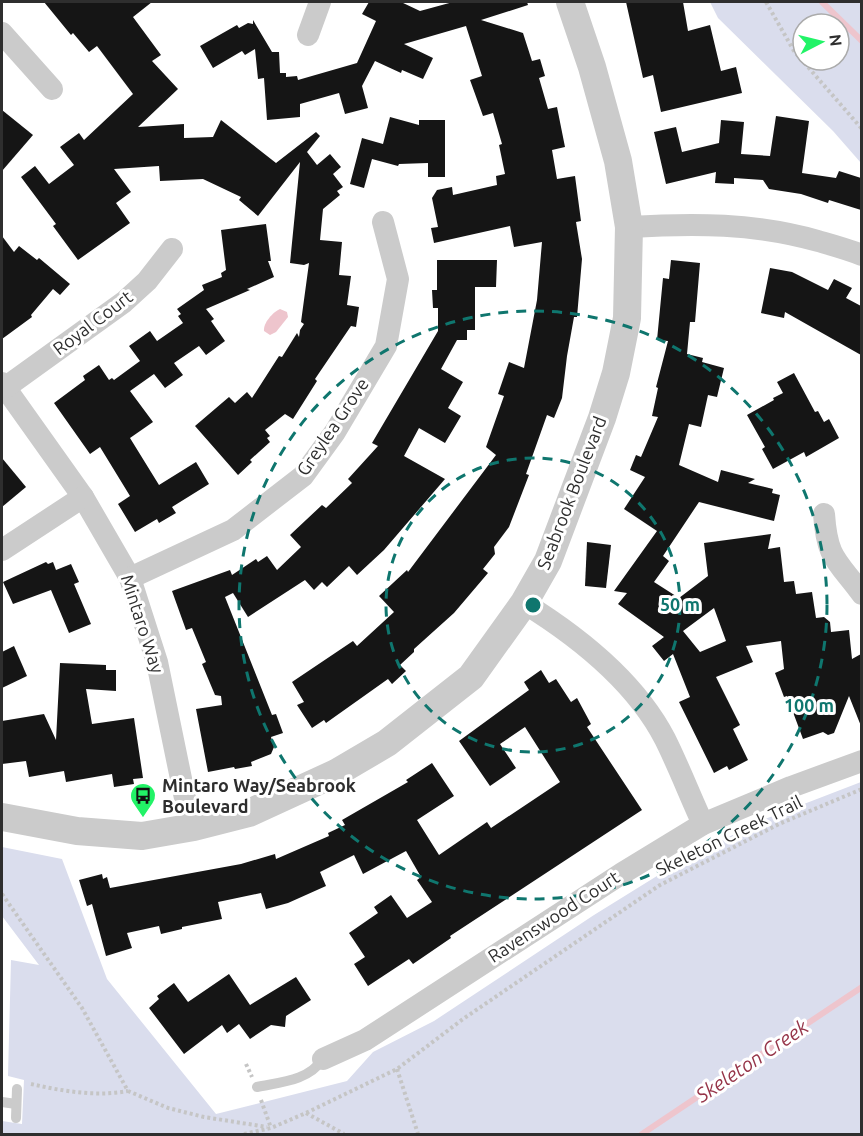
<svg xmlns="http://www.w3.org/2000/svg" width="863" height="1136" font-family="Ubuntu,sans-serif">
<style>
.green{fill:#dadded;fill-rule:evenodd}
.water{fill:#eec5cd}
.lines{fill:none;stroke-linecap:round;stroke-linejoin:round}
.stream{stroke:#eec5cd;stroke-width:6}
.building{fill:#151515;fill-rule:evenodd}
.path{stroke:#c5c5c5;stroke-width:4;stroke-dasharray:3 3;stroke-linecap:butt}
.service{stroke:#cbcbcb;stroke-width:10}
.minor{stroke:#cbcbcb;stroke-width:22}
.tertiary{stroke:#cbcbcb;stroke-width:28}
.ring{fill:none;stroke:#0f766e;stroke-width:3;stroke-dasharray:10 8}
.labels{text-anchor:middle;stroke-width:6;stroke-linejoin:round;paint-order:stroke}
.street-label{font-size:18px;fill:#2e2e2e;stroke:#fff}
.poi-label{font-size:18px;font-weight:bold;fill:#2e2e2e;stroke:#fff;text-anchor:start}
.water-label{font-size:20px;font-style:italic;fill:#963549;stroke:#fff}
.centre{fill:#0f766e;stroke:#fff;stroke-width:3}
.ring-label{font-size:18px;text-anchor:middle;font-weight:bold;fill:#0f766e;stroke:#fff;stroke-width:6;stroke-linejoin:round;paint-order:stroke}
</style>
<rect width="100%" height="100%" fill="#fff"/>
<!-- green -->
<g class="green">
<path d="M710 2H861V163L833 131 718 18ZM803 24H839V60H803Z"/>
<polygon points="861,782 861,1134 2,1134 2,1121 22,1124 24,1080 8,1076 11,960 39,965 2,916 2,847 62,859 107,979 216,1114 347,1081 373,1052 434,1021 594,915 686,858 765,819"/>
</g>
<!-- water -->
<path class="water" d="M280 309 287 312 288 317 276 332 270 335 264 331C263 323 273 312 280 309Z"/>
<g class="lines">
<!-- stream -->
<g class="stream">
<polyline points="822,2 862,41"/>
<polyline points="642,1134 862,987"/>
</g>
</g>
<!-- building -->
<g class="building">
<polygon points="44,2 152,2 133,17 161,55 152,61 178,89 138,127 184,124 184,138 213,137 221,120 276,163 316,132 320,136 307,152 317,165 330,154 341,167 333,174 343,187 337,191 340,195 323,209 320,240 342,242 339,275 351,276 347,305 359,307 356,327 351,326 315,379 317,381 293,419 285,414 265,430 270,436 267,438 270,442 250,460 252,462 238,475 195,426 229,397 235,403 247,392 252,398 279,356 282,357 297,333 299,337 300,330 304,324 301,322 309,263 304,265 290,263 300,162 258,216 239,200 241,197 203,179 160,181 159,166 114,169 131,192 116,203 130,223 78,260 53,226 56,224 21,177 35,166 49,184 74,165 60,147 79,133 84,140 133,94 97,46 89,52 73,33 71,35"/>
<polygon points="369,2 401,2 420,11 453,2 527,2 528,5 481,20 523,33 532,61 540,59 545,76 539,78 548,109 557,107 565,147 552,150 557,179 575,176 581,221 576,222 582,259 577,317 574,317 567,356 562,398 554,418 547,415 526,474 529,475 509,527 494,547 495,554 483,569 488,573 454,613 414,649 414,652 400,665 406,671 392,684 388,679 326,723 324,720 312,728 297,705 304,702 292,682 353,641 357,646 394,612 379,596 407,570 408,572 496,455 486,447 504,396 498,394 509,362 524,368 537,300 542,242 514,247 510,226 434,243 431,228 438,227 432,198 437,190 452,187 453,195 497,185 496,176 505,174 499,145 502,144 493,113 483,116 470,80 482,76 466,26 404,44 433,58 423,79 402,70 401,73 375,61 362,86 368,108 345,114 339,93 300,104 300,117 267,120 264,78 258,79 255,49 245,55 242,51 213,68 200,46 237,25 239,28 248,23 253,24 253,20 272,52 279,52 280,73 286,73 286,77 297,76 298,80 357,63 376,21 362,14"/>
<polygon points="626,2 683,2 688,31 710,25 721,71 736,67 742,93 661,112 653,75 643,78"/>
<polygon points="2,110 33,135 2,171"/>
<polygon points="776,116 809,121 802,173 836,178 839,171 861,178 861,210 829,200 828,203 801,194 769,189 763,180 734,178 734,184 715,183 716,172 666,184 654,132 676,127 682,152 719,143 721,120 744,122 741,154 770,156"/>
<polygon points="390,117 419,125 419,120 445,120 445,177 428,177 428,163 399,164 398,166 372,159 364,188 350,184 362,138 383,144"/>
<polygon points="266,224 271,261 268,261 274,277 247,289 250,290 206,309 214,319 211,321 225,341 206,355 199,346 174,363 183,375 165,388 154,374 130,391 153,422 130,438 159,485 196,462 209,484 172,507 176,513 159,523 157,519 135,532 118,504 130,496 100,447 90,454 54,403 85,380 83,376 99,365 109,380 112,378 114,380 140,361 129,346 150,331 157,341 183,323 178,316 181,314 177,309 204,290 202,285 222,277 221,273 226,270 221,230"/>
<polygon points="2,236 14,252 19,246 37,260 39,258 70,284 60,295 53,289 31,315 32,317 2,339"/>
<polygon points="437,260 497,260 496,287 475,287 475,330 467,330 467,340 457,340 441,369 463,382 448,408 461,416 445,443 419,428 404,456 445,479 384,550 357,575 349,566 327,587 322,582 314,590 305,580 248,617 233,593 225,597 272,715 276,714 283,733 271,737 274,747 271,754 251,762 252,766 235,769 234,767 208,772 196,709 222,705 221,696 215,695 202,664 206,662 192,628 186,630 172,591 230,570 232,575 256,559 258,562 267,556 277,570 301,547 290,535 322,505 326,508 352,483 348,479 378,446 372,443 438,331 438,308 433,308 432,290 437,290"/>
<path d="M671 260 700 263 695 322H690L687 354 703 358 702 362 724 368 717 397 708 395 701 427 689 424 679 465 718 482 721 470 755 479 748 483 773 489 772 493 780 495 774 521 699 502 663 556 669 561 654 582 679 598 708 576 704 543 771 534 768 549 780 547 784 582 794 581 796 594 812 592 816 618 824 617 830 622 831 632 849 630 852 659 861 654V726L849 696 834 733 828 735 823 732 803 739 787 696 784 697 775 673 784 669 781 641 746 646 753 662 716 677 740 725 733 729 748 760 729 770 727 766 714 773 679 702 690 697 673 654 664 661 652 646 664 637 618 604 627 593 614 591 657 531 624 509 645 477 630 470 636 455 641 457 658 417 652 416 658 388 656 387 668 341 657 340 663 278 669 279ZM714 608 726 641 700 652 683 631Z"/>
<polygon points="770,268 792,272 828,290 834,279 852,288 846,298 861,306 861,355 785,312 784,318 761,313"/>
<polygon points="794,373 815,412 818,411 824,422 829,419 839,438 806,457 804,452 773,469 762,449 765,447 747,415 774,400 773,398 783,393 777,382"/>
<polygon points="2,458 26,487 2,507"/>
<polygon points="587,542 611,545 606,588 585,586"/>
<polygon points="46,562 48,564 53,562 56,570 71,564 79,582 74,584 91,624 69,633 51,590 13,604 3,582"/>
<polygon points="14,646 27,676 2,688 2,652"/>
<polygon points="60,663 106,665 106,670 116,670 116,691 86,689 92,724 134,718 143,778 133,779 134,784 114,787 112,774 66,782 64,771 29,777 26,761 2,764 2,721 44,714 56,740"/>
<polygon points="541,670 549,683 556,679 571,702 577,698 591,724 587,727 642,810 450,936 451,938 413,964 409,959 368,986 354,964 365,957 349,933 378,913 374,907 391,895 407,918 432,902 417,880 421,877 406,851 363,874 354,855 320,872 326,886 288,903 266,909 261,893 218,902 222,919 182,927 182,929 161,934 159,926 127,933 132,948 106,956 92,904 87,906 79,880 102,874 103,879 107,877 110,888 241,864 275,854 276,859 329,836 328,833 345,825 342,820 408,782 406,780 432,763 454,796 417,820 439,855 487,822 491,828 560,782 525,727 500,744 516,768 490,786 459,741 529,690 524,682"/>
<polygon points="229,974 250,1005 296,977 311,1000 286,1016 285,1027 271,1025 250,1039 239,1024 227,1033 222,1025 184,1054 149,1008 159,999 157,996 174,983 188,1002"/>
</g>
<g class="lines">
<!-- path -->
<g class="path">
<polyline points="766,2 794,51 862,129"/>
<polyline points="2,894 82,1008 128,1091 168,1108 204,1117 267,1127"/>
<polyline points="246,1064 252,1077"/>
<polyline points="397,1069 418,1134"/>
<path d="M31 1084C62 1091 96 1097 128 1091"/>
<polyline points="261,1100 271,1128"/>
<polyline points="306,1113 344,1134"/>
<polyline points="244,1134 271,1128 306,1113 397,1069 463,1019 660,885 779,824 862,789"/>
</g>
<!-- service -->
<g class="service">
<path d="M257 1087C281 1082 308 1081 323 1059"/>
<polyline points="2,1102 16,1104"/>
<polyline points="16,1118 17,1089"/>
</g>
<!-- minor -->
<g class="minor">
<polyline points="2,33 52,89"/>
<polyline points="308,35 320,2"/>
<path d="M629 227C695 223 754 223 818 241 832 245 847 249 862 255"/>
<polyline points="2,383 83,497 130,578 157,662 186,803 194,827"/>
<polyline points="6,387 124,302 147,281 172,249"/>
<path d="M824 514C827 559 837 560 862 594"/>
<polyline points="2,550 83,497"/>
<polyline points="130,578 233,530 303,476 335,432 386,346 398,279 383,222"/>
<path d="M524 603C579 637 635 681 665 739 679 767 690 796 703 824"/>
<polyline points="323,1059 365,1040 621,874 703,824 791,787 862,761"/>
</g>
<!-- tertiary -->
<polyline class="tertiary" points="2,817 77,831 142,836 194,827 249,813 336,773 387,743 471,677 524,603 548,561 602,418 616,373 627,318 629,227 618,161 592,67 570,2"/>
</g>
<!-- distance rings -->
<g class="ring">
<circle cx="533" cy="605" r="147"/>
<circle cx="533" cy="605" r="294"/>
</g>
<!-- icons -->
<defs>
<symbol id="bus-pin" viewBox="-11 -11 22 30"><path d="M0 17L-7.5 6A9.5 9.5 0 1 1 7.5 6Z" fill="#22f367" stroke="#fff"/><path d="M-5-6H5V4H4V6H2V4H-2V6H-4V4H-5ZM-3.5-4V0h7V-4ZM-3.5 1.2v1.5H-2V1.2ZM2 1.2v1.5H3.5V1.2Z" fill="#111"/></symbol>
</defs>
<g fill-rule="evenodd">
<use href="#bus-pin" x="128" y="781" width="30" height="40"/>
</g>
<g class="labels">
<!-- street labels -->
<g class="street-label">
<text transform="translate(93 323) rotate(-37)" y="6">Royal Court</text>
<text transform="translate(333 427) rotate(-56)" y="6">Greylea Grove</text>
<text transform="translate(572 493) rotate(-69)" y="6">Seabrook Boulevard</text>
<text transform="translate(142 624) rotate(72)" y="6">Mintaro Way</text>
<text transform="translate(729 836) rotate(-26)" y="6">Skeleton Creek Trail</text>
<text transform="translate(554 917) rotate(-33)" y="6">Ravenswood Court</text>
</g>
<!-- poi labels -->
<g class="poi-label">
<text x="162" y="792">Mintaro Way/Seabrook<tspan x="162" dy="21">Boulevard</tspan></text>
</g>
<!-- water labels -->
<g class="water-label">
<text transform="translate(752 1061) rotate(-34)" y="7">Skeleton Creek</text>
</g>
</g>
<circle cx="533" cy="605" r="9" class="centre"/>
<g class="ring-label">
<text x="680" y="611">50 m</text>
<text x="809" y="712">100 m</text>
</g>
<!-- border -->
<rect width="863" height="1136" fill="none" stroke="#2e2e2e" stroke-width="6"/>
<!-- north arrow -->
<g transform="translate(821 42) rotate(83)"><circle r="28" fill="#ffffff" stroke="#ababab" stroke-width="1.5"/>
<path d="M0-4.5L10 22L0 15L-10 22Z" fill="#22f367"/>
<text y="-9" font-size="16" font-weight="bold" text-anchor="middle" fill="#2e2e2e">N</text>
</g>
</svg>
